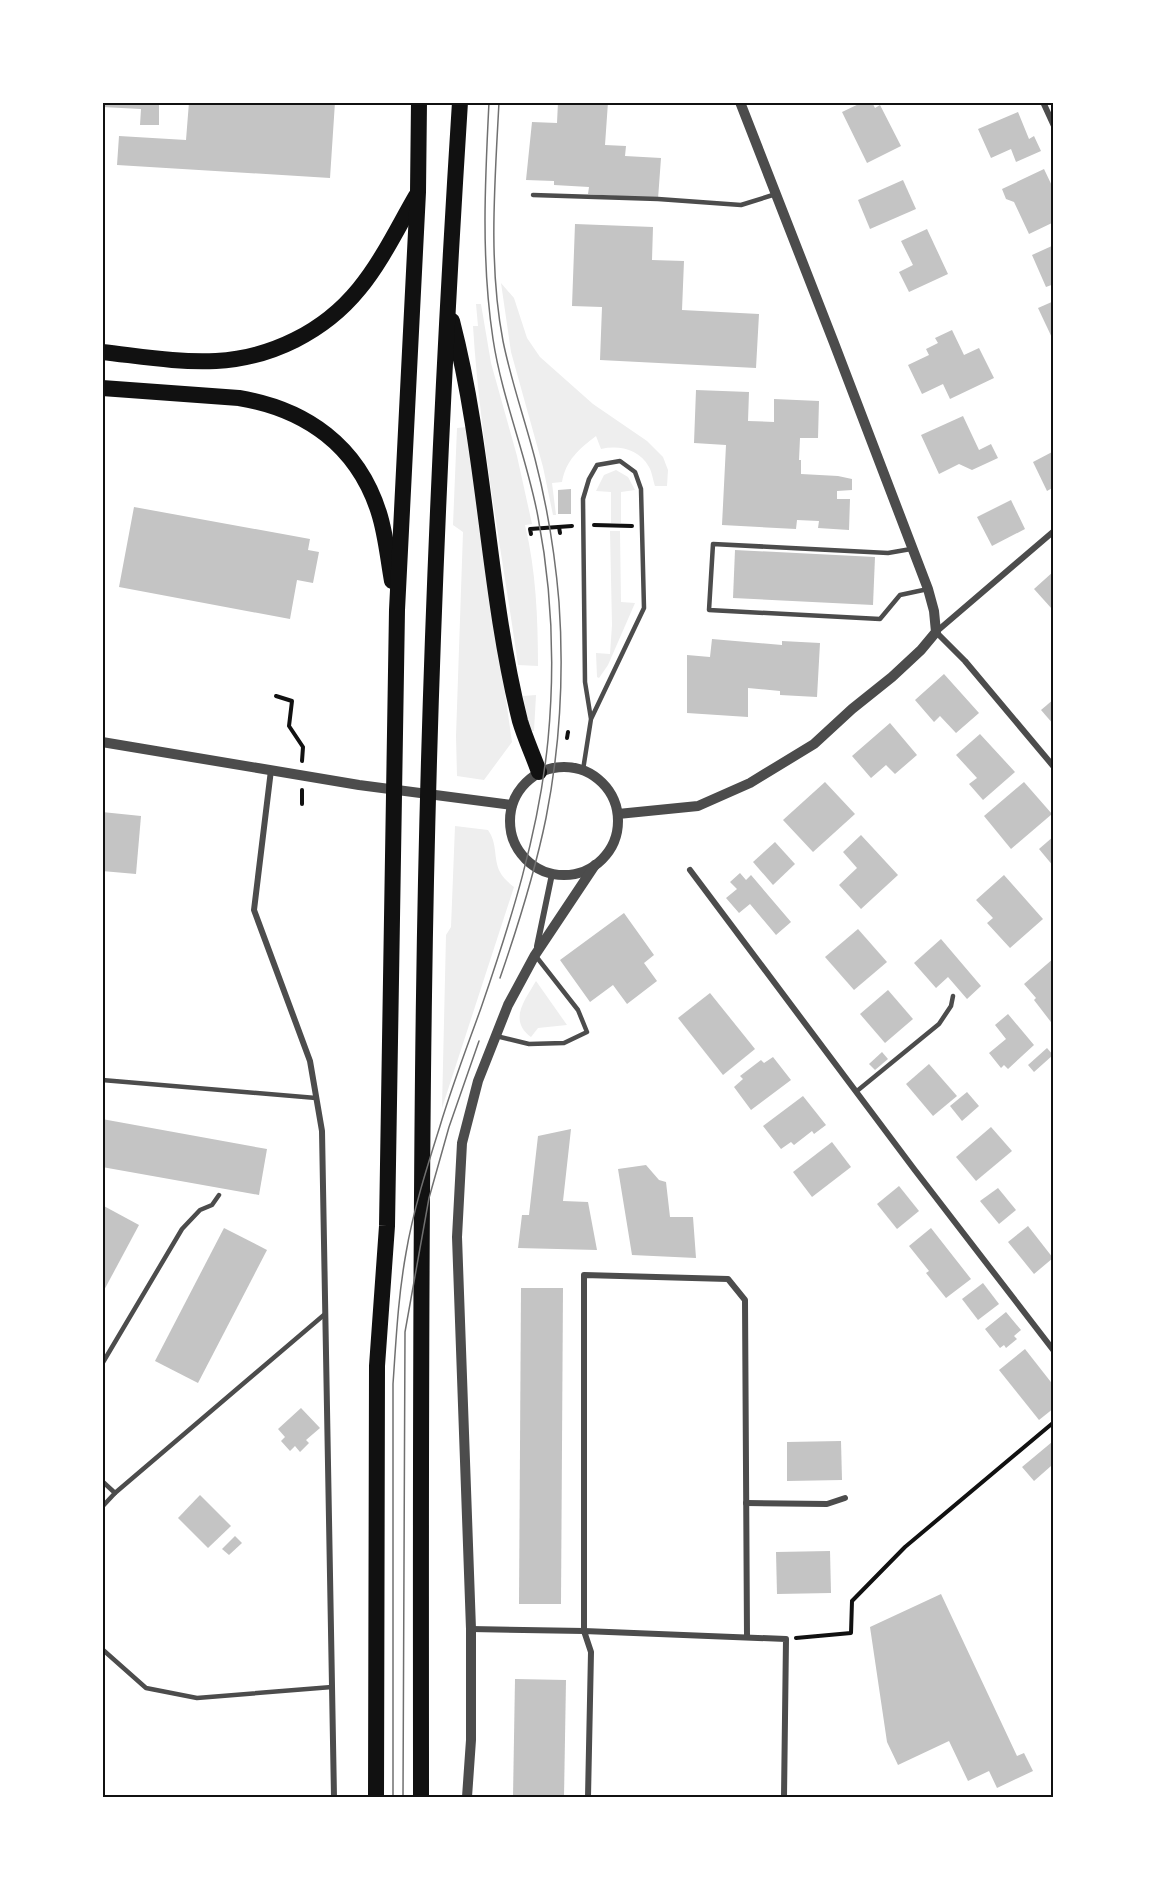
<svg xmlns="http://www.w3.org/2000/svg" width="1156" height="1899" font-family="'Roboto Serif',serif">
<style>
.green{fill:#eee}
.building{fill:#c4c4c4}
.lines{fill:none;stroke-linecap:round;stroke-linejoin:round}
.path{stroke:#111;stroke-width:4}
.service{stroke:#4c4c4c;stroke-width:4.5}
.minor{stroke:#4c4c4c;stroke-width:6}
.tertiary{stroke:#4c4c4c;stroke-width:10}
.trunk{stroke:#111;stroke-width:16}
.tram{stroke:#707070;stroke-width:1.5}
.neatline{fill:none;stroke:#111;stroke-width:2}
</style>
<rect width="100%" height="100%" fill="#fff"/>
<!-- green -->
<g class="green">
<path d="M501 283 514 298 527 338 540 357 593 404 647 441 663 457 668 470 667 486H655C653 480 652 472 649 467 639 449 619 445 601 449L596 436C579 449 566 460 562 482L552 483 556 515H553L543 467 511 352Z"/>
<path d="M476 304H481L491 363 517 456 532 524 525 525C536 570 538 619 538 666L518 665C502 552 480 440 473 326H478Z"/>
<polygon points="467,427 512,742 484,780 457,776 456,736 463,532 453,525 457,428"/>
<polygon points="616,470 628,477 635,490 621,492 621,523 611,523 611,492 596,491 604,475"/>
<polygon points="610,531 620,531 621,602 635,603 608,665 599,678 597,677 596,653 610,654 612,625"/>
<polygon points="536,695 534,731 530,731 523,696"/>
<path d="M455 826 488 830C498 844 493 858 500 872 503 878 509 883 514 887L442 1108 446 935 451 927Z"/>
<path d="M536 981 567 1025 538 1028 531 1037C508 1020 525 1000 536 981Z"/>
</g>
<!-- building -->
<g class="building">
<polygon points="102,102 159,102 159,125 140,125 141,109 102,107"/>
<polygon points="189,102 335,102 330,178 117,165 119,136 186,140"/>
<polygon points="558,102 608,102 605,145 626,146 625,156 661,158 658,199 588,194 589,187 554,185 554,181 526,180 532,122 557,123"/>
<polygon points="863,102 872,102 875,108 880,105 901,146 867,163 842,112"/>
<polygon points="1018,112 1029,139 1034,136 1041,151 1016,162 1011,149 991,158 978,129"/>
<polygon points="1044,169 1054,190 1054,222 1029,234 1014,202 1006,199 1002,189"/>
<polygon points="903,180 916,209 870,229 858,200"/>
<polygon points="575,224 653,227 652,260 684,261 682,310 759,314 756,368 600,360 602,307 572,306"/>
<polygon points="927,229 948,274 909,292 899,272 913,265 901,241"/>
<polygon points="1054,245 1054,284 1046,287 1032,255"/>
<polygon points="1054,301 1054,342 1038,308"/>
<polygon points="952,330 964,355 979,348 994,378 950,399 943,384 922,394 908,365 929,355 926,349 938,343 935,338"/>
<polygon points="696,390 749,392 748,421 774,422 774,399 819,401 818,438 800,438 799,460 801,460 801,474 838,476 852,479 852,490 837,491 837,499 850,499 849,530 818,528 819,521 797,520 796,529 722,525 726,445 694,443"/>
<polygon points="963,416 979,450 991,444 998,458 972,470 959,464 939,474 921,435"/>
<polygon points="1054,451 1054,487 1047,491 1033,462"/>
<polygon points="571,489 571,514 558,514 558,490"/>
<polygon points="1011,500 1025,529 992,546 977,517"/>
<polygon points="134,507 310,539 308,550 319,552 313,583 297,580 290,619 119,587"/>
<polygon points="735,550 875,557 873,605 733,598"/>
<polygon points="1054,571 1054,607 1052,609 1034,589"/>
<polygon points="712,639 782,645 782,641 820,643 817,697 780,695 780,691 748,688 748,717 687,713 687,655 710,657"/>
<polygon points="944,674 979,713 956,733 940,716 934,722 915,700"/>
<polygon points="1054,699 1054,725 1041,710"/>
<polygon points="890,723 917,755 895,774 886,765 871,778 852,756"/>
<polygon points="980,734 1015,772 983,800 969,784 977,778 956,755"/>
<polygon points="825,782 855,814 813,852 783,820"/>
<polygon points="1024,782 1052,814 1011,849 984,816"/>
<polygon points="102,812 141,816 136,874 102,871"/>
<polygon points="861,835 898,875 861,909 839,885 857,868 843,852"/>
<polygon points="1054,836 1054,867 1039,849"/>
<polygon points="775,842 795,864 773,885 753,862"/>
<polygon points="740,873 746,880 751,875 791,922 776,935 750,904 739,913 726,898 737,889 730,882"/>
<polygon points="1004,875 1043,919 1010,948 987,923 993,918 976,900"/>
<polygon points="624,913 654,955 644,963 657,981 627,1004 613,985 590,1002 560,960"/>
<polygon points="858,929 887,962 854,990 825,957"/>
<polygon points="941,939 981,986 967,999 948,977 936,988 914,963"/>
<polygon points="1054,958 1054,1026 1034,1000 1036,998 1024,984"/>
<polygon points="888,990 913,1019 885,1043 860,1014"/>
<polygon points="710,993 755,1049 723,1075 678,1018"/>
<polygon points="1008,1014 1034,1045 1008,1069 1004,1065 1001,1068 989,1053 1006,1039 995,1025"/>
<polygon points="1047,1048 1053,1055 1034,1072 1028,1065"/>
<polygon points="882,1052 888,1059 875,1070 869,1064"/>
<polygon points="773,1057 791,1080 751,1110 734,1087 743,1079 740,1076 761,1060 764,1063"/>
<polygon points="929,1064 957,1096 933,1116 906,1084"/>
<polygon points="967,1092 979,1106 962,1121 950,1106"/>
<polygon points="803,1096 826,1125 814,1134 812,1131 794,1145 791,1142 781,1149 763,1126"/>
<polygon points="102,1119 267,1149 259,1195 102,1167"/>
<polygon points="991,1127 1012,1151 976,1181 956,1157"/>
<polygon points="571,1129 563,1201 588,1202 597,1250 518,1248 522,1215 529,1215 538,1136"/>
<polygon points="832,1142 851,1167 812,1197 793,1172"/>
<polygon points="646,1165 659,1180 666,1182 670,1217 693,1217 696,1258 632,1255 618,1169"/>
<polygon points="899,1186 919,1211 897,1229 877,1204"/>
<polygon points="998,1188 1016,1210 999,1224 980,1201"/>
<polygon points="102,1205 139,1225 102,1294"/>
<polygon points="1028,1226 1053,1258 1034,1274 1008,1242"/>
<polygon points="224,1228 267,1250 198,1383 155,1361"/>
<polygon points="931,1228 971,1279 946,1298 926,1273 929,1271 909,1246"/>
<polygon points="983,1283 999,1304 978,1320 962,1299"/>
<polygon points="521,1288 563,1288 561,1604 519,1604"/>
<polygon points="1006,1312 1021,1330 1014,1336 1017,1339 1006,1348 1004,1345 1000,1348 985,1329"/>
<polygon points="1025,1349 1054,1386 1054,1408 1039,1420 999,1370"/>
<polygon points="301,1408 320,1428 306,1440 309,1443 300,1452 295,1446 290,1451 281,1441 285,1437 278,1429"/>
<polygon points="841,1441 842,1480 787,1481 787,1442"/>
<polygon points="1052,1442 1054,1445 1054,1470 1051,1466 1034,1481 1022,1467"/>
<polygon points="200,1495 231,1526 208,1548 178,1518"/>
<polygon points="235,1536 242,1543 229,1555 222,1549"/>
<polygon points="830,1551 831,1593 777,1594 776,1552"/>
<polygon points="941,1594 1017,1756 1024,1753 1033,1771 997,1788 989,1771 968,1781 949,1741 898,1765 887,1742 870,1627"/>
<polygon points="515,1679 566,1680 564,1797 513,1797"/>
</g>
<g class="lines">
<!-- path -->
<g class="path">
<polyline points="594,525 632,526"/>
<polyline points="559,527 560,533"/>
<polyline points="531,534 530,529 572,526"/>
<polyline points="276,696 292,701 289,726 303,747 302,761"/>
<polyline points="567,738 568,732"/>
<polyline points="302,790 302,804"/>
<polyline points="796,1638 851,1633 852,1601 905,1547 1054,1422"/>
</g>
<!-- service -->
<g class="service">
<polyline points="533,195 658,199 741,205 776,194"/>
<polyline points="911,549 888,553 713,544 709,610 880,619 900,595 928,589"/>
<polyline points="583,770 591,719 585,682 583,499 589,479 597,465 620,461 635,472 641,489 644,608 591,719"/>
<polyline points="496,1036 529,1044 564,1043 587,1032 578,1010 535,955"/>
<polyline points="102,1080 316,1098"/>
<polyline points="857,1091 939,1024 951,1006 953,996"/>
<polyline points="102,1364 182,1229 200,1210 212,1205 219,1195"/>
<polyline points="102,1481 115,1493"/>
<polyline points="102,1507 115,1493 325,1314"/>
<polyline points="102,1649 146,1688 197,1698 332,1687"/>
</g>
<!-- minor -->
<g class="minor">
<polyline points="1043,102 1054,126"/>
<polyline points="1054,531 936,632 965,661 1054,767"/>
<polyline points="271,770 254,910 310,1061 322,1131 334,1797"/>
<polyline points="690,870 914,1169 1054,1351"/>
<polyline points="537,946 552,874"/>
<polyline points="746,1503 827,1504 845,1498"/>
<polyline points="471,1629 584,1631 584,1275 728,1279 745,1300 747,1636"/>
<polyline points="588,1797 591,1652 584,1631 786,1639 784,1797"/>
</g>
<!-- tertiary -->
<g class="tertiary">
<polyline points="102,742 359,785 512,805"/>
<circle cx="564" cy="821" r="54"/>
<polyline points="618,814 698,806 750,783 814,744 852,709 892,677 921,650 936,632 934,611 928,589 834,343 740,102"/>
<polyline points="467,1797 471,1740 471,1629 457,1237 462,1143 478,1081 508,1005 535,955 595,865"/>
</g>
<!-- trunk -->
<g class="trunk">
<path d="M452 321C486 452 487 589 520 721 525 738 533 755 539 772"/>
<path d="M102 352C139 356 178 363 216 361 271 358 324 332 359 289 382 261 398 227 416 196"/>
<path d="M102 388 239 398C306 409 358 446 379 513 386 535 388 559 392 581"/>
<polyline points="376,1797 377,1366 387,1226 397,610 418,192 419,102"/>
<path d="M421 1797C421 1530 420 1263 424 996 428 698 441 400 460 102"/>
</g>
<!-- tram -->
<g class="tram">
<path d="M499 102C495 181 488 263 503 341 511 381 525 420 535 459 547 505 555 554 559 602 564 673 560 747 546 818 535 872 518 926 500 978"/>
<path d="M393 1797V1384C396 1341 398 1297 406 1253 413 1211 427 1167 440 1126 452 1086 467 1047 481 1008 511 921 539 832 548 740 555 666 552 590 538 517 527 457 502 399 493 339 481 260 485 181 489 102"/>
<polyline points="403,1797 405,1332 429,1198 449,1127 479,1041"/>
</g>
</g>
<!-- border -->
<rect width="1156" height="1899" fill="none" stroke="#ffffff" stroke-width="207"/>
<rect x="104" y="104" width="948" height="1692" class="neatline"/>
</svg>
